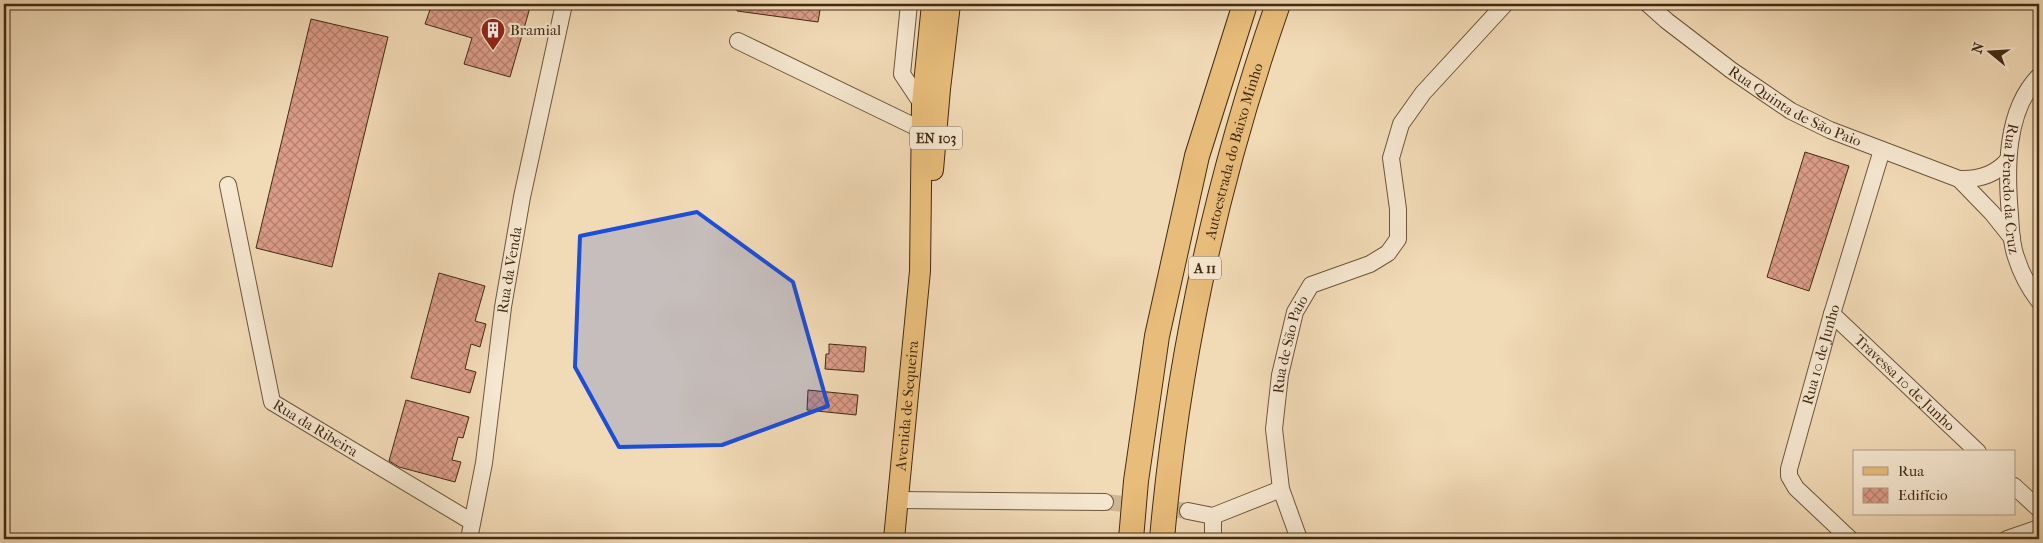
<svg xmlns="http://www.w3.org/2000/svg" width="2043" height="543" font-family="'IM FELL French Canon',serif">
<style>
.building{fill:url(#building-cross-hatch);stroke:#432a12}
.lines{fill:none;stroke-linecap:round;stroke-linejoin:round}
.minor-tunnel{stroke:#ceb795;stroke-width:16;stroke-dasharray:16 8;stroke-linecap:butt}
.minor-casing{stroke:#6e563b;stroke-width:18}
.major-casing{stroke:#432a12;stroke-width:22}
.highway-casing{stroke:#432a12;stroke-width:26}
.minor{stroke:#f6e7d0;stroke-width:16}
.major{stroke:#e8bd7b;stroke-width:20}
.highway{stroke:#e8bd7b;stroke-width:24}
.marked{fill:#1d4ed8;fill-opacity:0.2;stroke:#1d4ed8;stroke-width:4;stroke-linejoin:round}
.labels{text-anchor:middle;stroke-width:4.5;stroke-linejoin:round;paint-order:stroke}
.shield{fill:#f6e7d0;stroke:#79634b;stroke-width:1}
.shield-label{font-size:14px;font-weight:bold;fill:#432a12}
.poi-label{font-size:15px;fill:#432a12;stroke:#f6e7d0;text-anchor:start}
.street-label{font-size:15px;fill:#432a12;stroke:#f6e7d0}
</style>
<defs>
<pattern id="building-cross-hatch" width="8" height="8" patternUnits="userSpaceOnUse" patternTransform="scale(1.25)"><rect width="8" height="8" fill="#db9c88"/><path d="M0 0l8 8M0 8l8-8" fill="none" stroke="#b37f6e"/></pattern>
</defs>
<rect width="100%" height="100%" fill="#f1dab6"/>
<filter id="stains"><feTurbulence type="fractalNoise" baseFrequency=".004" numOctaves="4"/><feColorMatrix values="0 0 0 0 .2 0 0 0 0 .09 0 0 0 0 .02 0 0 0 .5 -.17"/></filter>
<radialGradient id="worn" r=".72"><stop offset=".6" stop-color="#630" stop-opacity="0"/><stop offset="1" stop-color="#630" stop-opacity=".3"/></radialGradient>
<!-- building -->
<g class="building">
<polygon points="432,4 531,4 510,77 464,64 472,38 425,24"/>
<polygon points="737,4 821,4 818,22 737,11"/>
<polygon points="311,19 388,37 332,267 256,248"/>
<polygon points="1805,152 1849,166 1809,291 1767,277"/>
<polygon points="439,273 485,286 475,321 486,324 480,347 471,344 465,369 476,372 470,393 411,378"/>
<polygon points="829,344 866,347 864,372 825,369 826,354 829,354"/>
<polygon points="808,390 858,395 856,415 807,410"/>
<polygon points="406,400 469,417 463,438 458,437 452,460 461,462 455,482 399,467 389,461"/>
</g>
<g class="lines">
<!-- minor-tunnel -->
<polyline class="minor-tunnel" points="1105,502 1188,511"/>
<defs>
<g id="minor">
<polyline points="909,4 902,74 922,104"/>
<path id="s1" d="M1648 4 1667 21 1731 70 1791 111 1830 130 1959 179 1992 213 2012 238"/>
<polyline points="738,41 922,130"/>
<path id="s2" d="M2039 76C2005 111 2006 170 2010 215 2011 229 2011 244 2016 257 2021 273 2029 288 2039 301"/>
<path d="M1959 179C1979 180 1995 175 2008 160"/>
<path id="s3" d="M228 185 272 402 472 522"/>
<path id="s4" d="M1832 314 1978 452"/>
<polyline points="2014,486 2039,509"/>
<polyline points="898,500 1105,502"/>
<polyline points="1188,511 1213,516 1281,489"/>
<path id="s5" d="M469 539 484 463 503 307 522 197 564 4"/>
<polyline points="1213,539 1213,516"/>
<path id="s6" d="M1299 539 1281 489 1274 429 1280 375 1295 312 1311 285 1370 264 1388 253 1398 239V209L1391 158 1401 124 1423 93 1505 4"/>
<path id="s7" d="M1850 539 1796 488 1789 476V469L1832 314 1882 150"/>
<polyline points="2007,539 2039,528"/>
</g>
<g id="major">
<polyline points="933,170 940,89 950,4"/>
<path id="s8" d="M894 539 920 271 922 104 932 4"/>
</g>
<g id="highway">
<polyline points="1131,539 1136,481 1157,336 1197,156 1245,4"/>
<path id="s9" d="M1162 539C1178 357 1218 176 1278 4"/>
</g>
</defs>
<!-- minor casing -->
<use href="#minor" class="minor-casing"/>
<!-- major casing -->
<use href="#major" class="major-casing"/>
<!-- highway casing -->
<use href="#highway" class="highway-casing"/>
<!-- minor -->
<use href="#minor" class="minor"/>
<!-- major -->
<use href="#major" class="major"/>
<!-- highway -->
<use href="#highway" class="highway"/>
</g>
<!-- marked area -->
<path class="marked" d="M697 212 793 282 828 406 722 445 619 447 575 367 580 236Z"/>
<!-- icons -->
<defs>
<symbol id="building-pin" viewBox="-11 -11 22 30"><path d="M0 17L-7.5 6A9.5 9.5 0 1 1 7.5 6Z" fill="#8f2418" stroke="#f6e7d0"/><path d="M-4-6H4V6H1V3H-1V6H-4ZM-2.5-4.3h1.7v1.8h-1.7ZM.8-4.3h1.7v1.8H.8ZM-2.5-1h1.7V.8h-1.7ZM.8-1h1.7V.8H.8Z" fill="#fff"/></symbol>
</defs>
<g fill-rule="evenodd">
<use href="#building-pin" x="479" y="16" width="28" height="38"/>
</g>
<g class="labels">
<!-- shield labels -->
<g class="shield">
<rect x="910" y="126.5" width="52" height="23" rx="4"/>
<rect x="1189" y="256.5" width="32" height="23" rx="4"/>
</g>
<g class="shield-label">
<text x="936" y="143">EN 103</text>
<text x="1205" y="273">A 11</text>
</g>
<!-- poi labels -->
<g class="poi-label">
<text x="510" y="35">Bramial</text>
</g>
<!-- street labels -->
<g class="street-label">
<text dy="5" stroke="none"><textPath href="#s1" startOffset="180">Rua Quinta de São Paio</textPath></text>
<text dy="5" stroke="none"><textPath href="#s9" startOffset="395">Autoestrada do Baixo Minho</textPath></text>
<text dy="5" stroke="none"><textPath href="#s2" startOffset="120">Rua Penedo da Cruz</textPath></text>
<text dy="5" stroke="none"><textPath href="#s5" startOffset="272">Rua da Venda</textPath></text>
<text dy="5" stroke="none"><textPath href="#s6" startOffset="200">Rua de São Paio</textPath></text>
<text dy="5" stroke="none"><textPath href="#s7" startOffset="214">Rua 10 de Junho</textPath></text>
<text dy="5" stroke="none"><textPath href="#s4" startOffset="100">Travessa 10 de Junho</textPath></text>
<text dy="5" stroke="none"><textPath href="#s8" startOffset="134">Avenida de Sequeira</textPath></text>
<text dy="5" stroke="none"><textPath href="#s3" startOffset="272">Rua da Ribeira</textPath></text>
</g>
</g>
<!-- margin -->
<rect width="2043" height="543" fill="none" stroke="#f1dab6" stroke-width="20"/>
<rect x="5" y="5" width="2033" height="533" fill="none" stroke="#432a12" stroke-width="2.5"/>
<rect x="10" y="10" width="2023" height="523" fill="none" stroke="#432a12"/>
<!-- legend -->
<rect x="1853" y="450" width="162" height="65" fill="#f6e7d0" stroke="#ae9b84"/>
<rect x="1863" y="467" width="25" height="8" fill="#e8bd7b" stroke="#ae9b84"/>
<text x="1898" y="476" font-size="15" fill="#432a12">Rua</text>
<rect x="1863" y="488" width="25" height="15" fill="url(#building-cross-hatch)" stroke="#ae9b84"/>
<text x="1898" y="500" font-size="15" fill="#432a12">Edifício</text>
<!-- north arrow -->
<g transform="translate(1990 52) rotate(288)" stroke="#f6e7d0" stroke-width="4" paint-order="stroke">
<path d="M0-4L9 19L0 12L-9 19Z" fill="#432a12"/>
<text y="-8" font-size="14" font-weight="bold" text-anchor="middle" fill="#432a12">N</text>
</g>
<rect width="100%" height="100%" filter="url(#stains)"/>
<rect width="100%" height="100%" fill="url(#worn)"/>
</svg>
